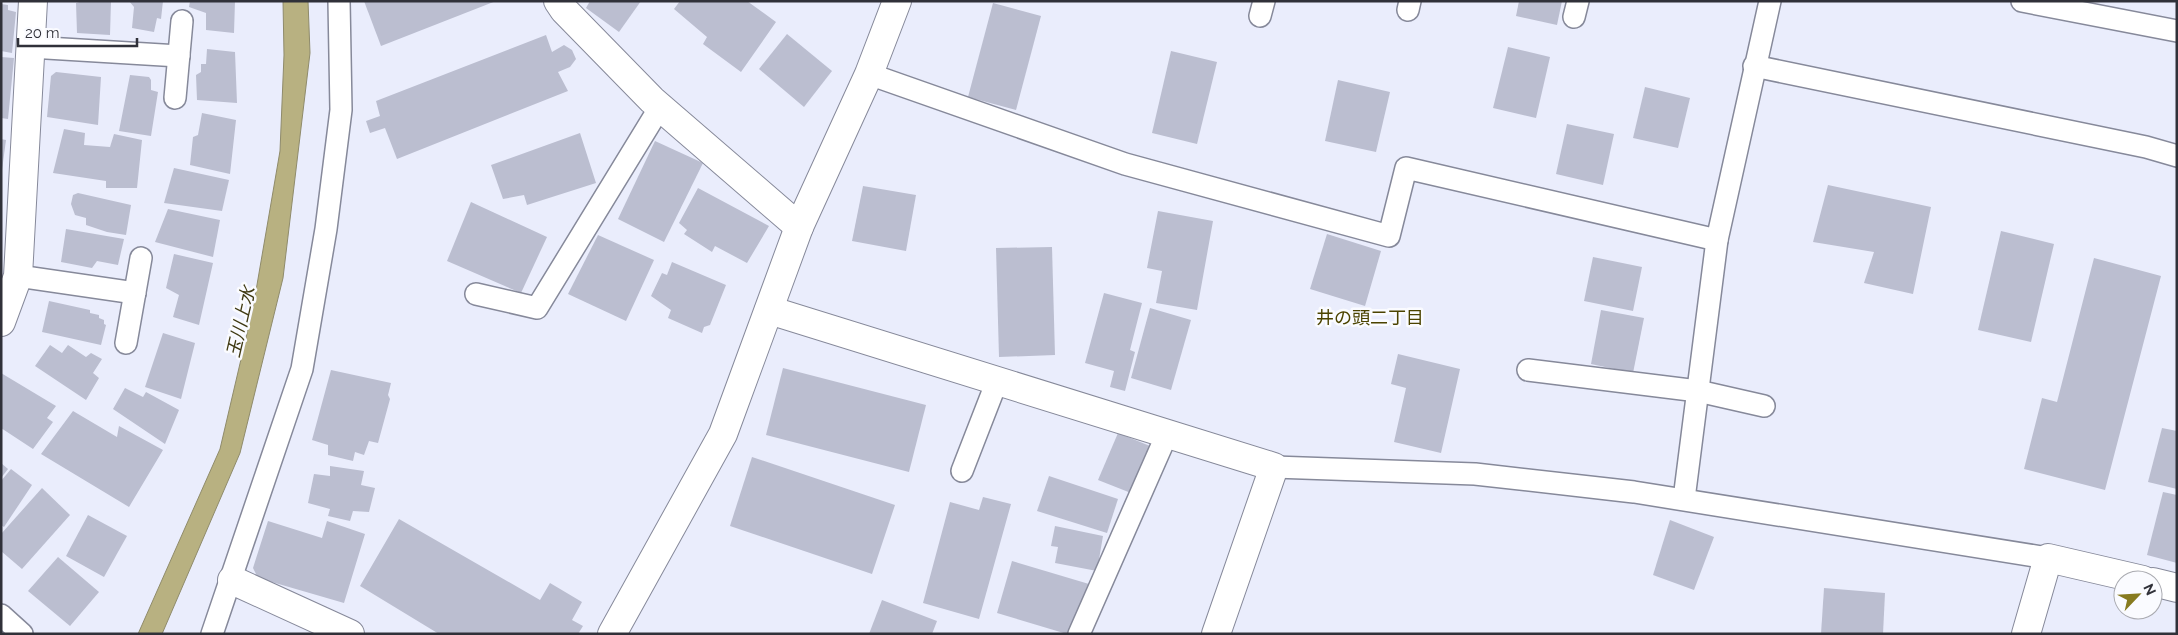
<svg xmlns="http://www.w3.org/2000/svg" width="2178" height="635" font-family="Raleway,'Noto Sans JP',sans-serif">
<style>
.water{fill:#b8b181;stroke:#8f8b6b}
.building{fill:#bbbed0}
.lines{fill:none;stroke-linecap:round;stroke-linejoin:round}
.service-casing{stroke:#86899a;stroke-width:24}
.minor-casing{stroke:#86899a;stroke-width:30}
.service{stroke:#fff;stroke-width:21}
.minor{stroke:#fff;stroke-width:28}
.labels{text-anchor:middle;stroke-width:5;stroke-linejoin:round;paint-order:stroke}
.neighbourhood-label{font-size:18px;fill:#4b4300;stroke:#fafbff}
.water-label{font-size:18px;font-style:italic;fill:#3f3912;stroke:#fafbff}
</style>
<rect width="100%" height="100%" fill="#eaedfc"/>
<!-- water -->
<polygon class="water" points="283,1 308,1 310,53 283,278 240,453 162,634 138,634 220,449 253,308 280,151 284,55"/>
<!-- building -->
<g class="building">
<polygon points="83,1 111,1 110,35 77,33 76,3"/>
<polygon points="129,1 163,1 161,19 157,18 154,32 132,28 134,7"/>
<polygon points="190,1 235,1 234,33 206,30 206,13 189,7"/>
<polygon points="364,1 496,1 381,46"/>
<polygon points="590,1 641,1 619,32 586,8"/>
<polygon points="680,1 747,1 776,22 741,72 703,44 707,37 674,9"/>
<polygon points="1519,1 1562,1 1557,25 1516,16"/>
<polygon points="993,3 1041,16 1016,110 968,97"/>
<polygon points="1,4 8,5 8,10 16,12 12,53 1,51"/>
<polygon points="787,34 832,71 804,107 759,69"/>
<polygon points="546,35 552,52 564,45 572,50 576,59 570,67 558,72 568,91 397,159 385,128 370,133 366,121 380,116 376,101"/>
<polygon points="1508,47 1550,57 1536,118 1493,108"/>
<polygon points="207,49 235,52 237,103 197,100 196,75 201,72 201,64 206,64"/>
<polygon points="1171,51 1217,62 1197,144 1152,133"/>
<polygon points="1,57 14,58 8,119 1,118"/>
<polygon points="56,72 101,77 98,125 47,117 51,76"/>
<polygon points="130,75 149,77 151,80 151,90 158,92 151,136 119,131"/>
<polygon points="1338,80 1390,92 1376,152 1325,141"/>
<polygon points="1645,87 1690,98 1678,148 1633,138"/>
<polygon points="202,113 236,120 230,174 190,165 193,137 198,135"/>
<polygon points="1567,124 1614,134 1603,185 1556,174"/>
<polygon points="64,129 85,133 84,145 110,147 114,134 142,140 137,188 106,188 106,181 53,173"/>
<polygon points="580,133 596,183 527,205 524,195 503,199 491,165"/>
<polygon points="1,139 6,140 2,170 1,170"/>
<polygon points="655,141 703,163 664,242 618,219"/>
<polygon points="174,168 229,180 222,211 164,203"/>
<polygon points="1828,185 1931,207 1913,294 1864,283 1874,252 1813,242"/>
<polygon points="863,186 916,195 906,251 852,241"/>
<polygon points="698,188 769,226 747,263 715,246 712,252 684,234 687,230 679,223"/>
<polygon points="78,193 131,205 126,235 107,232 86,225 86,218 75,215 71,204 73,195"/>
<polygon points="471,202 547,237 521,293 447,261"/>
<polygon points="168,209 220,220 213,257 155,242"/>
<polygon points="1158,211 1213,221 1197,310 1156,303 1162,271 1147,268"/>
<polygon points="66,229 124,239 118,265 97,261 92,268 61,262"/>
<polygon points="2001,231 2054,244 2031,342 1978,330"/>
<polygon points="1327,234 1381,251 1365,306 1310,289"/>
<polygon points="598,235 654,260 626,321 568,294"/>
<polygon points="1052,247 1055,355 999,357 996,248"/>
<polygon points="174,254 213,263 199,325 173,317 179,295 166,288"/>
<polygon points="1593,257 1642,267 1633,311 1584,301"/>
<polygon points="2094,258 2161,276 2105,490 2024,469 2042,398 2057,402"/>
<polygon points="672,262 726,285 710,325 704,327 702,333 668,318 671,310 651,296 662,273 667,275"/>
<polygon points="1104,293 1142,303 1130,350 1135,352 1125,391 1110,387 1114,371 1085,363"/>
<polygon points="49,301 90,310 90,313 99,315 99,318 104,320 104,324 106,325 101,345 42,332"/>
<polygon points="1150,308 1191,320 1171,390 1131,378"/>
<polygon points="1601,310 1644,318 1633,373 1591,364"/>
<polygon points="163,333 195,343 181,399 145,387"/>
<polygon points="50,345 62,353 68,345 86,357 91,353 102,359 93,373 99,378 86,400 35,366"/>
<polygon points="1398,354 1460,369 1441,453 1394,442 1406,388 1391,384"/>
<polygon points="783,368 926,405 909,472 766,435"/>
<polygon points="331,370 391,383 388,395 390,399 378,443 369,441 364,455 355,452 353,461 328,455 328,445 312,440"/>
<polygon points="1,373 56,406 47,418 53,422 33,449 1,428"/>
<polygon points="125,388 143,397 146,392 179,410 165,444 113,409"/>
<polygon points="73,411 117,437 119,426 163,450 129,507 41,454"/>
<polygon points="2162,428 2177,431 2177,489 2148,482"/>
<polygon points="1118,433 1150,446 1131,493 1098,480"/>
<polygon points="752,457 895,505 872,574 730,526"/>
<polygon points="1,463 8,469 1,478"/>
<polygon points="330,466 364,471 361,485 375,488 369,512 353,511 350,521 328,516 330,509 308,503 314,474 330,476"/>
<polygon points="11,469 32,485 4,527 1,525 1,481"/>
<polygon points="1049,476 1118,499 1107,533 1037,511"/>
<polygon points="42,488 70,515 22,569 1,551 1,534"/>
<polygon points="2163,492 2177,495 2177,563 2147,555"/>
<polygon points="983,497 1011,504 979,619 923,603 950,502 979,510"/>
<polygon points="88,515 127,536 104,577 66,556"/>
<polygon points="399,519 540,600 550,583 582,602 572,620 583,626 578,634 439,634 360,586"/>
<polygon points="1670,520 1714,537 1694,590 1653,575"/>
<polygon points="268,521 322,538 327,521 365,534 344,603 258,578 253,568"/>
<polygon points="1055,526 1103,536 1097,571 1055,563 1058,547 1051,546"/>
<polygon points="58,557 99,592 70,626 28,591"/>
<polygon points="1012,561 1089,584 1075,634 1067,634 997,613"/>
<polygon points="1824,588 1885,593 1883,634 1821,634"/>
<polygon points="882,600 937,621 932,634 869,634"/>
</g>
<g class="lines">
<defs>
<g id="service">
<polyline points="2022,1 2177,31"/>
<polyline points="1408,10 1410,1"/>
<polyline points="1260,16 1264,1"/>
<polyline points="1574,17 1578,1"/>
<polyline points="30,47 179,56"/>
<polyline points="1754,66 2146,147 2177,156"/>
<polyline points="869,74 1125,164 1389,236 1406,168 1717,240"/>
<polyline points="175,98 182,21"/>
<polyline points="18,276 135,293"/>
<polyline points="476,294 537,308 660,107"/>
<polyline points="126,343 141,258"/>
<polyline points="1528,370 1698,391 1764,406"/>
<polyline points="1274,467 1475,474 1634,492 2048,558"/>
<polyline points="962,471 997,381"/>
<polyline points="1684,499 1717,240 1770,1"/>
<polyline points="1,615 22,634"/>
<polyline points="212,634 302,369 326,229 341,110 339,1"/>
<polyline points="1079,634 1167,434"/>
</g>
<g id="minor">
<polyline points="558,1 564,10 652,100 799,227"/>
<polyline points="769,310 1274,467 1216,634"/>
<polyline points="1,322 18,276 33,1"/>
<polyline points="232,580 350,634"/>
<polyline points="2153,582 2177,588"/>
<polyline points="612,634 723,434 799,227 869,74 897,1"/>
<polyline points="2026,634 2048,558 2143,580"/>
</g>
</defs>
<!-- service casing -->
<use href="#service" class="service-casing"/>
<!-- minor casing -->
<use href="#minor" class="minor-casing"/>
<!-- service -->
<use href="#service" class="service"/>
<!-- minor -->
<use href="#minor" class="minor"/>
</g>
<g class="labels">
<!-- neighbourhood labels -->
<g class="neighbourhood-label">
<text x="1370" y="324">井の頭二丁目</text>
</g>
<!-- water labels -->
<g class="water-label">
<text transform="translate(241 322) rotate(-77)" y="6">玉川上水</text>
</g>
</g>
<!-- border -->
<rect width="2178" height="635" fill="none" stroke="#303139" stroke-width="5"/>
<!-- north arrow -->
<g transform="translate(2138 595) rotate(65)"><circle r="24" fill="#fafbff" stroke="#a9aab0"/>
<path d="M0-4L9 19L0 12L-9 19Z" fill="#877b20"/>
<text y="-8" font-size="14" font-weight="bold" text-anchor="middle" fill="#303139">N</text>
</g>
<!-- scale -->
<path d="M18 38v8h119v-8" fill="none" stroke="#303139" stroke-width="2.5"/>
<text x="25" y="38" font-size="15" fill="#303139" stroke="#fafbff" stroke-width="4" paint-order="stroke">20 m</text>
</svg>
